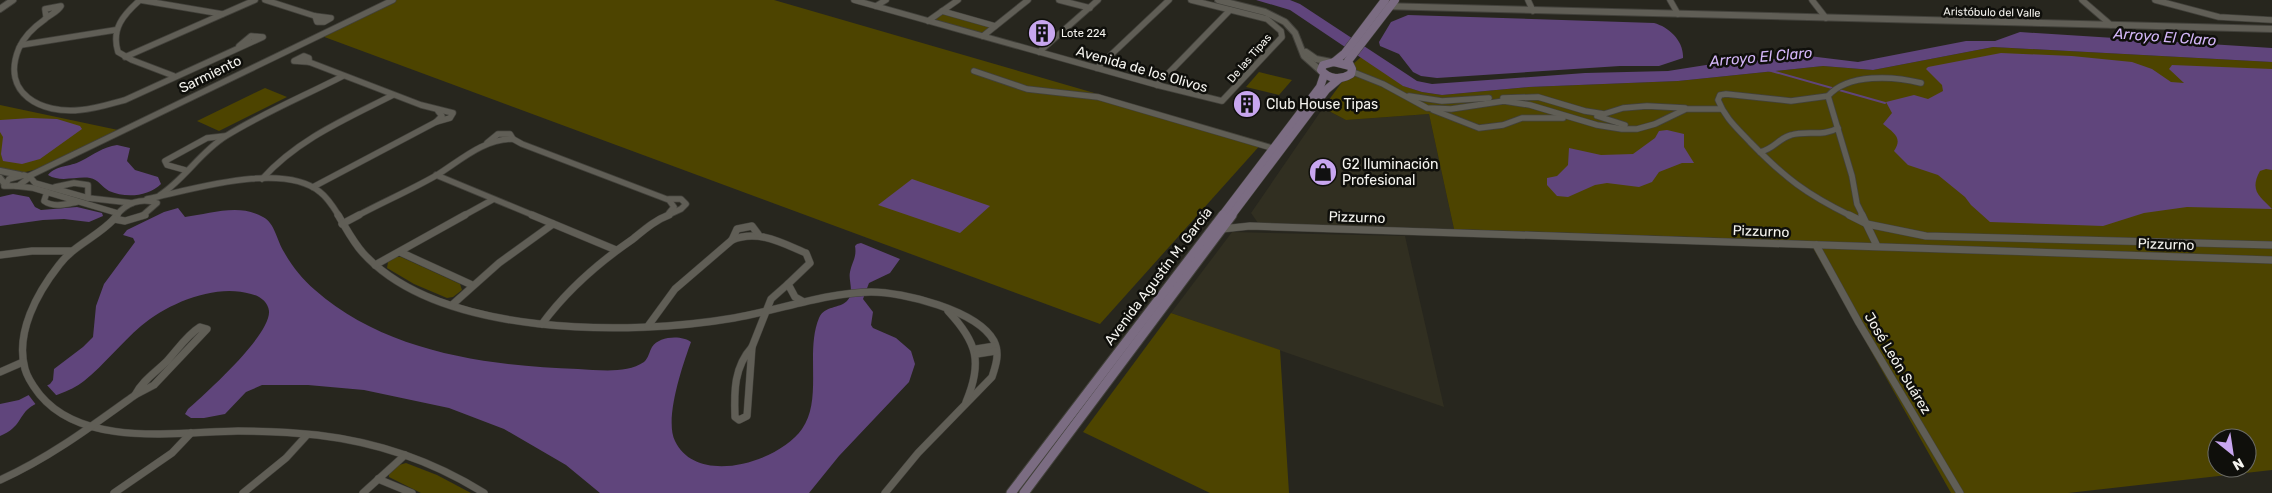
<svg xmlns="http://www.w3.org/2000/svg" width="2272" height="493" font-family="Rubik,sans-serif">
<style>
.built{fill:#312f21}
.green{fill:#4d4400;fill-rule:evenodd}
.water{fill:#60457c}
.pier{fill:#27261e}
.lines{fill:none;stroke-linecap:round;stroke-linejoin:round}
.stream{stroke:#60457c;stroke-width:2}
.minor-far1-casing{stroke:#42413b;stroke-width:7}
.minor-casing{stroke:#42413b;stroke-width:8}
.tertiary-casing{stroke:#42413b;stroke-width:8}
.secondary-far1-casing{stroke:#42413b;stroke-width:9}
.secondary-casing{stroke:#42413b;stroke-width:11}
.minor-far1{stroke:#605e56;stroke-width:5.5}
.minor{stroke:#605e56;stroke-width:7}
.tertiary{stroke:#605e56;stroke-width:6}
.secondary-far1{stroke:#7b6c82;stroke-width:8}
.secondary{stroke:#7b6c82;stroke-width:9}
.labels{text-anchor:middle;stroke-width:5;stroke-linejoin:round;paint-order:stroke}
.far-street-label{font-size:11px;fill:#f5f4ef;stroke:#0f0f0b}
.far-poi-label{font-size:11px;fill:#f5f4ef;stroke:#0f0f0b;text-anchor:start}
.street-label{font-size:14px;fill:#f5f4ef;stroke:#0f0f0b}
.poi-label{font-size:14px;fill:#f5f4ef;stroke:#0f0f0b;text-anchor:start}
.water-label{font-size:15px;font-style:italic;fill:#d4b6f9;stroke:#0f0f0b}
</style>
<rect width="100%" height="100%" fill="#27261e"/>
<!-- built -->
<g class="built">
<polygon points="1323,108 1346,120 1429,114 1454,229 1258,223 1251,213"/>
<polygon points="1232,232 1405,236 1444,407 1171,313"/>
</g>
<!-- green -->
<g class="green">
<polygon points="392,0 774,0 1263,142 1100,324 319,35"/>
<polygon points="942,11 995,26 983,36 928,21"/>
<path d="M1993 47 2272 62V470L2068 493H1951L1809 241 1454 229 1429 114 1346 120 1323 108 1342 82 1355 76 1357 72 1353 64 1361 57 1404 86 1422 92 1442 95 1529 87 1678 81 1823 66 1873 70ZM2217 438H2247V468H2217Z"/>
<polygon points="1259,72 1292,80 1279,95 1246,87"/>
<polygon points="265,88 287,97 219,131 197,121"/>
<path d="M0 105 118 130C93 142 44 172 18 173 12 173 6 170 0 167Z"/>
<polygon points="396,257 401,257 460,284 462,290 453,297 447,298 414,284 387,268 388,262"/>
<polygon points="1171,313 1280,350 1289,493 1210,493 1083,432"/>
<polygon points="406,463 437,475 471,493 421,493 389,477 389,473 399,465"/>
</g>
<!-- water -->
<g class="water">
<polygon points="1256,0 1290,0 1300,4 1408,75 1417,81 1432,84 1585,73 1668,71 1706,65 1809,56 1858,62 1966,41 1995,41 2020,32 2272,48 2272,62 1993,47 1873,70 1823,66 1678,81 1529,87 1442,95 1422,92 1403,86 1290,10"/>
<path d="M1408 15 1654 23C1669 27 1684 41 1683 58L1659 66H1620L1437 78 1421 76 1413 72 1399 54 1380 46 1379 42 1391 22Z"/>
<path d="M2001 53 2072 56 2132 62 2152 69 2171 82 2184 83 2169 69 2172 65 2272 69V170L2266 169 2260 171C2249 191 2260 196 2272 209L2187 207 2144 213 2103 226 1990 222 1971 205 1965 197 1938 175 1908 165 1894 151C1903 138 1894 133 1883 124L1892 113 1886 102 1914 95 1928 99 1943 91 1942 85 1926 69 1928 67Z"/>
<polygon points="31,118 57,119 80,126 82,129 40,159 22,164 3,161 1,154 3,137 0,132 0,120"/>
<polygon points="1667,130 1684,134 1684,147 1694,163 1682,163 1659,172 1652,182 1639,187 1607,183 1595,185 1568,197 1557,196 1547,185 1547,178 1557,176 1568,165 1569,148 1601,155 1633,154 1655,138 1659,131"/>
<path d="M117 145 130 148 127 161 135 170 158 177 161 184C148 197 125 198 109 191 102 187 98 179 90 178 76 176 61 183 48 175 56 165 70 167 81 161 93 155 103 147 117 145Z"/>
<polygon points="912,179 990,206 960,233 878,205"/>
<polygon points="13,194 29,197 35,207 41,210 77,207 102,213 103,216 89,222 64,219 43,220 0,226 0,197"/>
<path d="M178 208 185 217C210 214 239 203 263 217 275 223 277 241 284 252 292 266 302 279 315 290 385 352 488 366 578 369 599 370 626 374 644 362 649 357 649 352 652 347 659 336 682 335 691 342 683 364 664 419 675 441 697 487 779 462 802 429 823 400 805 351 819 318 825 305 839 309 847 301 855 293 848 280 850 272 852 262 857 257 855 246L857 244 861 243 900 259 890 273 869 283 863 299 873 312 871 325 873 328 896 338 911 351 915 364 909 382 839 456 809 493H600L566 465 504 429 449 408 364 390 308 385H262L246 392 225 414 204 418H191L185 414 188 409C206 393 271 335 269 311 268 302 260 296 251 294 216 283 168 303 141 326 121 343 105 364 84 381 70 393 48 396 32 406 18 415 22 427 0 436V404L19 400 50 384 53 380 54 369 83 347 93 337 96 306 104 284 135 242 133 238 123 235 127 230 164 212Z"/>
</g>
<!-- pier -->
<polygon class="pier" points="45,383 57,396 37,406 27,393"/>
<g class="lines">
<!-- stream -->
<polyline class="stream" points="1768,70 1885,103"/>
<defs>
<g id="minor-far1">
<path d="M140 0C123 15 111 29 118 52L132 60 174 76"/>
<polyline points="140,0 222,14"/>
<polyline points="265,0 315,16"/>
<polyline points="854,0 1157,85 1222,101 1282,37 1281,31 1267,19 1191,0"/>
<polyline points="1059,0 1090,8"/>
<polyline points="1528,0 1533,11"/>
<polyline points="1670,0 1678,14"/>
<polyline points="1812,0 1826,18"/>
<polyline points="2082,0 2111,25"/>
<polyline points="2155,0 2219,17 2272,20"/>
<polyline points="876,6 886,0"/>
<polyline points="942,11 995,26"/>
<path d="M46 16 45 9 61 6C58 12 49 15 44 20 34 27 24 37 19 48 0 94 42 114 80 110 96 109 110 104 125 100L263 37 251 36 239 46"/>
<polygon points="315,16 331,18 324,22 317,22"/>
<polyline points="928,21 958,0"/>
<polyline points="983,36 1028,0"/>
<polyline points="21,45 115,30"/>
<polyline points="1039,52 1098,0"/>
<polygon points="304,56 309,58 309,62 294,61"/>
<polyline points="125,57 255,0"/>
<polyline points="309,62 421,105 453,113 450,118 436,122"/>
<polyline points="1097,68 1169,0"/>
<polyline points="974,71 1027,89 1098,97 1272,148"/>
<polyline points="1353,72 1383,84 1427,108 1451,109 1504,101 1530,105 1597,125 1622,129 1637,129 1655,124 1686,109 1721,109"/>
<polyline points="1157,85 1230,10"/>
<polyline points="1409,96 1442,101 1489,98"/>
<path d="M1828 96 1791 101 1726 94 1720 95 1718 100C1725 118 1737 128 1750 142 1785 178 1806 194 1851 216"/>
<polyline points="1503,98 1538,97 1585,111 1604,114 1623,108 1647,106 1685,108"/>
<polyline points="1433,110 1479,128 1503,125 1522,118 1563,118"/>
<polyline points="1597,116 1625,125"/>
<polyline points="487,143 498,134 510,134 513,139 522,144 669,200 674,207 669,213"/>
<path d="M1760 152C1774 149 1779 138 1791 135 1807 130 1823 137 1838 128"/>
<polyline points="185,170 167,165 165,161 207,138 225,136"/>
<polygon points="24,175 30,177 18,186 4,186 9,179"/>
<polyline points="436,175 535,216"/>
<polyline points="29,176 393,0"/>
<polyline points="30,177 35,183 88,198 132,203"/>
<path d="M262 179C298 139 346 119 393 95"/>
<polyline points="16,186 33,188 117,213"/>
<polyline points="55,187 74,183 88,185 88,198"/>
<polyline points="313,187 436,122 442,116 438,111"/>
<path d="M47 192 44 201C54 208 66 204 77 202"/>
<path d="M160 195C185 179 200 152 226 136 263 113 304 96 343 76"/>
<path d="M147 199C191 190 282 161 320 192 328 198 334 208 339 216"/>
<path d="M116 216C126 203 141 197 157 203L142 216"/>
<path d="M357 216C383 202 411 190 437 175 461 160 483 139 513 139"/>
<polyline points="463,216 492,200"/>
<polyline points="666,216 681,209 686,204 681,199 669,199"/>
<path d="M1863 216 1857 204 1852 176 1828 96C1848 73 1894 76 1921 83"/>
</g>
<g id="minor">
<polyline points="117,215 114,219 125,221 145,215"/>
<path d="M338 215C346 228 353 242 363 253 439 337 630 336 734 318 780 310 824 293 871 292 903 292 977 310 994 341 1000 353 996 365 992 377L918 453 885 493"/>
<polyline points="532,215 616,250"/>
<polyline points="1849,215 1867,224 1926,236 2272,245"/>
<polyline points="1862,215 1877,246"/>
<path d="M114 219C97 237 74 245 59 265 37 293 15 333 25 369 28 380 34 387 40 395 84 448 177 432 238 431 265 431 291 432 317 435 377 442 433 461 484 493"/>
<polyline points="342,224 359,215"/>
<polyline points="1222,229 1250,226 2272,260"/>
<path d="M732 240C758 229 782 243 806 253L810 263 788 284"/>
<polyline points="1816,245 1859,323 1960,493"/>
<polyline points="400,252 472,285"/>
<polyline points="0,255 32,251 72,251"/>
<polyline points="375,265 465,215"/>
<polyline points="453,304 499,263 553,224"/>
<path d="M948 311C977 342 983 362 966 402"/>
<path d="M542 324C567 290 598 263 633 239 644 230 655 220 669 215"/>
<polyline points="648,326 675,289 732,240 737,229 752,226 758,234"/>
<path d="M200 327 207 329 154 385 135 395C142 381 156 372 167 361 178 349 187 335 200 327Z"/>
<path d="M752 347 747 416 739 420 735 417C734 391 734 367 752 347Z"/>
<polyline points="752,347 771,299 788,284 795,297 802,301"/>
<polyline points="976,349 995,346"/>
<polyline points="977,354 996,351"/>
<polyline points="0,372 23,362"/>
<polyline points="378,479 412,493"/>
<path d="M0 480C49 458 92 426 135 395"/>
<polyline points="114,493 172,453 191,433"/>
<polyline points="243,493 286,458 307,435"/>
<polyline points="363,493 405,455"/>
</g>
<g id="tertiary">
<polyline points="1218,0 1265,12 1285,22 1295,33 1304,56 1322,72"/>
<polyline points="1381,6 2272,29"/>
<polyline points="0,9 13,0"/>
<polyline points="1306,52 1316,59 1331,62"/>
<polyline points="0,171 20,175"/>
<polyline points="0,178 4,183"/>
</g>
<g id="secondary-far1">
<polyline points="1334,62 1345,53 1385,0"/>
<path d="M1350 66 1334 62 1323 65 1321 70C1329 80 1341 80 1351 74L1352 69 1348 61 1395 0"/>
<polyline points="1222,216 1320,87 1324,75"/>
<polyline points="1231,216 1326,90 1339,79"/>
</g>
<g id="secondary">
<polyline points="1011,493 1223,215"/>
<polyline points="1024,493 1232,215"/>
</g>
</defs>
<!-- minor-far1 casing -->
<use href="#minor-far1" class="minor-far1-casing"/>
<!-- minor casing -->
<use href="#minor" class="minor-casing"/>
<!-- tertiary casing -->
<use href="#tertiary" class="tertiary-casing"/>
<!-- secondary-far1 casing -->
<use href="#secondary-far1" class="secondary-far1-casing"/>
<!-- secondary casing -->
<use href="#secondary" class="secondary-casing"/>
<!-- minor-far1 -->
<use href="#minor-far1" class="minor-far1"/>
<!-- minor -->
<use href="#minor" class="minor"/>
<!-- tertiary -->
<use href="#tertiary" class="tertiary"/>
<!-- secondary-far1 -->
<use href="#secondary-far1" class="secondary-far1"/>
<!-- secondary -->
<use href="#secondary" class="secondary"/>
</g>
<!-- icons -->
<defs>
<symbol id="building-disc" viewBox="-11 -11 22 22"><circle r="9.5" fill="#c8a6ef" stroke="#0f0f0b"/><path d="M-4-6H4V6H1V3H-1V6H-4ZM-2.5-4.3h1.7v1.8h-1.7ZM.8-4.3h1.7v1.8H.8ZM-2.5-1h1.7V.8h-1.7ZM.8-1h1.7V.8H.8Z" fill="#111"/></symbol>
<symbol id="shop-disc" viewBox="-11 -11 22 22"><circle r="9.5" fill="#c8a6ef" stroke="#0f0f0b"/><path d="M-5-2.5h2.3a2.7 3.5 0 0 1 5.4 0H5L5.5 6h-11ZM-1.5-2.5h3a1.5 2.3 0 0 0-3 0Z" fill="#111"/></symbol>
</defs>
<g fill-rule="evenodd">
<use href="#building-disc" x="1026" y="17" width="32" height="32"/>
<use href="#building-disc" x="1231" y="88" width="32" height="32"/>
<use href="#shop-disc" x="1307" y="156" width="32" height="32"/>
</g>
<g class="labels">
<!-- far-street labels -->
<g class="far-street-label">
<text transform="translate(1992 12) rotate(1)" y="4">Aristóbulo del Valle</text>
<text transform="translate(1249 58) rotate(-49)" y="4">De las Tipas</text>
</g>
<!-- far-poi labels -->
<g class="far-poi-label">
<text x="1061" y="37">Lote 224</text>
</g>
<!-- street labels -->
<g class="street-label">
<text transform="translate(1142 69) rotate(16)" y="5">Avenida de los Olivos</text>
<text transform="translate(210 74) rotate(-26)" y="5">Sarmiento</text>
<text transform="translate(1357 217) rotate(2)" y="5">Pizzurno</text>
<text transform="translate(1761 231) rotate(2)" y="5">Pizzurno</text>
<text transform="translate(2166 244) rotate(2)" y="5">Pizzurno</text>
<text transform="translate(1158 276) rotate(-53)" y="5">Avenida Agustín M. García</text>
<text transform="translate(1898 363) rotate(59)" y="5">José León Suárez</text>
</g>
<!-- poi labels -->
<g class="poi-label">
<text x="1266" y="109">Club House Tipas</text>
<text x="1342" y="169">G2 Iluminación<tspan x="1342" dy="16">Profesional</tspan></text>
</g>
<!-- water labels -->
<g class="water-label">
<text transform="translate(2165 37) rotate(4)" y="5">Arroyo El Claro</text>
<text transform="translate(1761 57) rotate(-5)" y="5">Arroyo El Claro</text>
</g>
</g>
<!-- north arrow -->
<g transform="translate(2232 453) rotate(150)"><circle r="24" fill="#0f0f0b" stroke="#6b6b66"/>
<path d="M0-4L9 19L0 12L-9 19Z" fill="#c8a6ef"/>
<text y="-8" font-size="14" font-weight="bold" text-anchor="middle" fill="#f5f4ef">N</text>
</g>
</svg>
